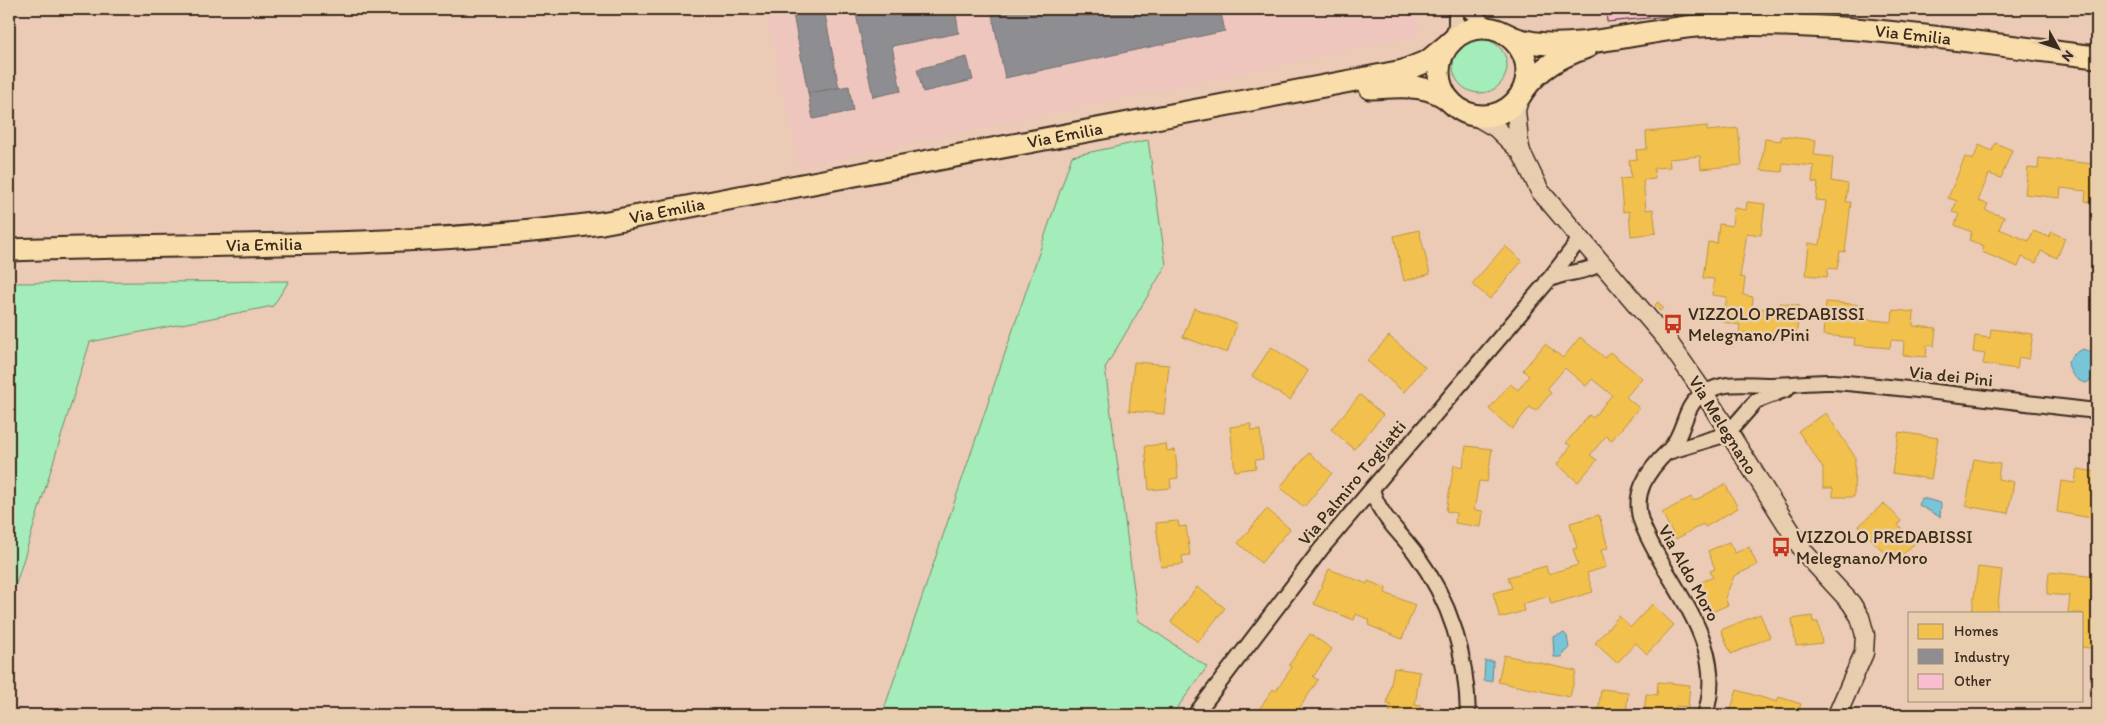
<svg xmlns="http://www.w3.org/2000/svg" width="2106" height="724" font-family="Itim,sans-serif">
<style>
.built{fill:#efc6be}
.green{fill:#a4ecba;stroke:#708b6c}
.water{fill:#79c5d8;stroke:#60878e}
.homes{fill:#f2c14e;stroke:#bb9440}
.industry{fill:#8d8d92;stroke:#746f6f}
.building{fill:#f8bed0;stroke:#3b2a1e}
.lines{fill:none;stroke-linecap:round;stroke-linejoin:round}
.minor-casing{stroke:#3b2a1e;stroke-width:18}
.tertiary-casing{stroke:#3b2a1e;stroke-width:21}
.primary-casing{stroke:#3b2a1e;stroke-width:25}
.minor{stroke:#e8cdaf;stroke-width:14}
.tertiary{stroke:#e8cdaf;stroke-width:18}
.primary{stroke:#f9deab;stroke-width:21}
.labels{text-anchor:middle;stroke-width:5;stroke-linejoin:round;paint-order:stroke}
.street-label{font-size:18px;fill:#3b2a1e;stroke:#e8cdaf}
.poi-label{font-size:18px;fill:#3b2a1e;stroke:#e8cdaf;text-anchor:start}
</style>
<rect width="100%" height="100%" fill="#ebcab6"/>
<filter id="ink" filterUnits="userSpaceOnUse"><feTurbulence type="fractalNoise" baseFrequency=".02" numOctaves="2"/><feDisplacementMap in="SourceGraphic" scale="10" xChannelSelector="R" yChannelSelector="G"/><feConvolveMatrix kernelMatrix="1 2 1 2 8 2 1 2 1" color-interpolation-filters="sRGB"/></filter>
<g filter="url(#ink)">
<!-- built -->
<polygon class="built" points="766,9 1417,9 1419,35 798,167"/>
<!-- green -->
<g class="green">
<circle cx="1480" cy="66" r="27"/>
<polygon points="1148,140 1166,265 1105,368 1138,620 1207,667 1172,715 882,715 1072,156"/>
<polygon points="289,281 273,306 90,342 16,584 9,593 9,283"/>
</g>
<!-- water -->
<g class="water">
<path d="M2083 349 2092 353 2094 364 2091 380 2086 383C2075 381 2069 372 2068 362L2073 354Z"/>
<polygon points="1922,498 1941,503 1940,517 1919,505"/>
<polygon points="1564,633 1567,636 1569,649 1563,652 1562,657 1554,657 1553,637"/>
<polygon points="1485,661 1493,661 1492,681 1484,681"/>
</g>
<!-- homes -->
<g class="homes">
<polygon points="1707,126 1707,131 1738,128 1742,165 1701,169 1700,156 1669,159 1670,167 1654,168 1655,179 1643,180 1646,210 1653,209 1656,233 1631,236 1629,211 1623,212 1620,179 1631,178 1629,160 1637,159 1636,150 1647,149 1646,132"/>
<polygon points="1781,136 1816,140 1814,155 1833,157 1831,181 1848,184 1846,202 1851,202 1845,252 1840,251 1837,269 1828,268 1827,277 1806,275 1809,243 1820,245 1826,201 1816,200 1818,183 1812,182 1814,166 1783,163 1782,172 1761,170 1765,139 1781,141"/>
<polygon points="1995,143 2012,150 2001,178 1989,174 1978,201 1988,204 1985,210 2004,217 1999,229 2029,241 2033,231 2049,237 2051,232 2065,238 2057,258 2041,251 2036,263 2022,257 2018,267 1982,252 1984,246 1969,240 1972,232 1955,225 1959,214 1952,212 1957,201 1948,198 1965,157 1973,160 1979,145 1992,151"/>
<polygon points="2039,158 2093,164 2092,168 2097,168 2097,203 2085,201 2086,191 2061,188 2060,198 2025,194 2028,168 2038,169"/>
<polygon points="1747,202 1765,204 1761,235 1747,233 1740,277 1745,278 1743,295 1753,297 1752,307 1779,311 1780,303 1800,306 1796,336 1776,333 1776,336 1739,332 1740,325 1723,322 1727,297 1712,295 1714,279 1703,278 1708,242 1717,243 1719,224 1732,226 1734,208 1746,210"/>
<polygon points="1419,230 1430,274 1404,281 1394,236"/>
<polygon points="1505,246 1522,261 1490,299 1472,284"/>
<polygon points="1658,302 1663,308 1660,311 1655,305"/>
<polygon points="1826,302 1865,305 1863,319 1892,322 1893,310 1914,312 1913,326 1936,328 1934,346 1927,345 1926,357 1903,355 1904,341 1891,340 1890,348 1854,345 1855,338 1823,335"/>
<polygon points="1194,308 1237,324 1227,353 1183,337"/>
<polygon points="1991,329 2033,334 2029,359 2019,357 2017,369 1983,364 1985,354 1973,352 1975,336 1990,338"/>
<polygon points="1389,336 1425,367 1404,392 1367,361"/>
<polygon points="1580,337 1605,358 1610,352 1642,378 1626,397 1639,408 1611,441 1606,436 1590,455 1597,460 1578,482 1557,464 1571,446 1566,443 1589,415 1593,418 1612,395 1592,379 1586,386 1565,368 1547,389 1551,393 1536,411 1530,407 1512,429 1489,409 1510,384 1518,390 1529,376 1523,370 1545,344 1563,358"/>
<polygon points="1271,347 1308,371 1290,400 1252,376"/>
<polygon points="1134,362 1169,365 1164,414 1129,411"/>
<polygon points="1360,395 1383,415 1354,449 1331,429"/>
<polygon points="1826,413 1855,457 1854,497 1833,497 1833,488 1823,488 1823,468 1798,431"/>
<polygon points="1251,424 1252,431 1260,430 1263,459 1255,460 1256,468 1235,471 1230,427"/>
<polygon points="1899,432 1938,438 1931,479 1892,473"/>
<polygon points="1166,444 1167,451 1175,450 1178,478 1170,479 1171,488 1149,490 1145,446"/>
<polygon points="1466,446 1492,449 1487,482 1479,481 1474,510 1483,511 1481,527 1455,523 1456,513 1446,511 1454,465 1463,467"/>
<polygon points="1309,453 1332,473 1304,507 1280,487"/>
<polygon points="1974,459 2000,464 1998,479 2014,482 2008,513 1966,506"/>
<polygon points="2077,469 2097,472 2097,519 2057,512 2061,481 2075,483"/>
<polygon points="1725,484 1738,508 1705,527 1703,524 1676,539 1662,513 1691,497 1694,501"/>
<polygon points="1884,503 1901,521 1898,525 1915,543 1894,563 1859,526"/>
<polygon points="1267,509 1290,529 1261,563 1238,543"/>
<polygon points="1599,515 1608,548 1601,550 1606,567 1587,573 1593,592 1551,604 1549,596 1522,604 1524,611 1500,618 1493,593 1512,588 1508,577 1546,566 1548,574 1578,565 1573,549 1577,548 1570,523"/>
<polygon points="1178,521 1179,527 1186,526 1190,555 1182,556 1183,564 1161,567 1156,523"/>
<polygon points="1729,542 1735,553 1749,547 1757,565 1734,576 1725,598 1728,605 1710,613 1697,584 1713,577 1710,571 1715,569 1708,551"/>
<polygon points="1978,567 2002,570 1997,613 1972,613"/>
<polygon points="1329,569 1367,584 1368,581 1386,588 1385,593 1415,605 1402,639 1368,625 1370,620 1356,614 1354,620 1314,604"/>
<polygon points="2049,572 2097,577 2094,623 2097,623 2097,649 2082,647 2082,613 2068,613 2070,596 2047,594"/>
<polygon points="1197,587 1225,608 1198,642 1171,622"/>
<polygon points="1652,604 1674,625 1647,654 1636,643 1617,663 1595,643 1619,616 1631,627"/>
<polygon points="1760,614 1770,637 1731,654 1721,630"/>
<polygon points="1812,616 1813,622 1818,622 1822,643 1796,646 1792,619"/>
<polygon points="1310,634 1332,649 1313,677 1318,680 1297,712 1293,709 1289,715 1255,715 1273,689 1276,691 1292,667 1289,665"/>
<polygon points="1504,655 1576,671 1570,697 1498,682"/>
<polygon points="1394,668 1420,672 1415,705 1421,706 1419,715 1389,715 1391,705 1387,704"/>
<polygon points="1658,682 1690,685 1688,707 1676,706 1675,715 1644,715 1646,694 1657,695"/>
<polygon points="1601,689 1628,692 1626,715 1598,715"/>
<polygon points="1737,690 1777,702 1779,697 1801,704 1797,715 1729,715"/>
</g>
<!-- industry -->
<g class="industry">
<polygon points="792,9 824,9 839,88 808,93"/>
<polygon points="855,9 955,9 959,33 892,46 901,91 873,97"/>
<polygon points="991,9 1220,9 1225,31 1005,78"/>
<polygon points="967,57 973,80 923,92 917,69"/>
<polygon points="849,86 853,111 813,119 808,93"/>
</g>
<!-- building -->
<polygon class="building" points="1606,9 1677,9 1678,15 1607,22"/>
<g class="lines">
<defs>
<g id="minor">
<polyline points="1468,9 1482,22 1495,29"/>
<polyline points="1452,41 1456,25 1456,9"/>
<path d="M1547 281C1564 270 1584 275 1600 263"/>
<polyline points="1668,452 1721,436 1735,425 1756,401 1787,389"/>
<path d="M1372 489C1379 516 1400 532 1416 554 1451 602 1467 656 1468 715"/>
<polyline points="1195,715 1321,549 1547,282 1580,239"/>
<path d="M1705 715C1729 642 1668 588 1643 526 1630 495 1647 471 1669 450 1686 433 1682 406 1704 393 1726 380 1747 385 1771 385 1791 385 1812 381 1832 382 1921 388 2009 402 2097 411"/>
</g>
<g id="tertiary">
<polyline points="1520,96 1516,110 1519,143 1521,152 1540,191 1667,340 1704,393 1804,552 1851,603 1860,617 1865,635 1864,653 1837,715"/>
<polyline points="1472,114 1496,128 1521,152"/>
</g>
<g id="primary">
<circle cx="1483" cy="72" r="44"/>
<path id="s1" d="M1508 35C1554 59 1646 29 1698 26 1831 18 1965 42 2097 57"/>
<path d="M1370 88C1397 87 1429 82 1451 102"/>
<path d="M1523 91C1540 67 1560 57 1587 47"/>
<path id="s2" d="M9 250C208 243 405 249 602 223L1403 71 1428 61 1452 41"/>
</g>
</defs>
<!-- minor casing -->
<use href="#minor" class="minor-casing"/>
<!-- tertiary casing -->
<use href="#tertiary" class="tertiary-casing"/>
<!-- primary casing -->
<use href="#primary" class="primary-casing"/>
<!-- minor -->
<use href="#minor" class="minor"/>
<!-- tertiary -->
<use href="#tertiary" class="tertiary"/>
<!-- primary -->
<use href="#primary" class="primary"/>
</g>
</g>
<!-- icons -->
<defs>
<symbol id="bus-bare" viewBox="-9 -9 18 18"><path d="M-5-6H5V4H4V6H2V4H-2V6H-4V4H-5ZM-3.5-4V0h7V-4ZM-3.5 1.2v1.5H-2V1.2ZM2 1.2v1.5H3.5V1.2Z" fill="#c8321e" stroke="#e8cdaf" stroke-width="2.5" paint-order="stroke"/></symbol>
</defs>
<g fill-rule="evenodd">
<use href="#bus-bare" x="1659" y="310" width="28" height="28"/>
<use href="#bus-bare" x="1767" y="533" width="28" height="28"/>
</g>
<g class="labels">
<!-- street labels -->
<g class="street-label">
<text dy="6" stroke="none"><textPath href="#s1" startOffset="408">Via Emilia</textPath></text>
<text dy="6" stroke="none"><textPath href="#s2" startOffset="1065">Via Emilia</textPath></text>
<text dy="6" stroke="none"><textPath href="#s2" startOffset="660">Via Emilia</textPath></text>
<text dy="6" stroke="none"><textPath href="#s2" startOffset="255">Via Emilia</textPath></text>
<text transform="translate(1951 376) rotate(6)" y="6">Via dei Pini</text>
<text transform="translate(1723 425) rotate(58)" y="6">Via Melegnano</text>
<text transform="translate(1352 483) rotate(-50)" y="6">Via Palmiro Togliatti</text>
<text transform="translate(1689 573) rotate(61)" y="6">Via Aldo Moro</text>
</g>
<!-- poi labels -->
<g class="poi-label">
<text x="1688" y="320">VIZZOLO PREDABISSI<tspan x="1688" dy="21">Melegnano/Pini</tspan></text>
<text x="1796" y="543">VIZZOLO PREDABISSI<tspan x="1796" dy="21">Melegnano/Moro</tspan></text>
</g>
</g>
<!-- margin -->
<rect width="2106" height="724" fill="none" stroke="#e8cdaf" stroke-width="30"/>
<rect x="15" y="15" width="2076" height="694" fill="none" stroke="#3b2a1e" stroke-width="2" filter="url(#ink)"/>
<!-- legend -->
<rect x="1908" y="612" width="175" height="90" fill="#e8cdaf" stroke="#a38c75"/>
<rect x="1918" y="624" width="25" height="15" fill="#f2c14e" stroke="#a38c75"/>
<text x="1954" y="636" font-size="15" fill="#3b2a1e">Homes</text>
<rect x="1918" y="649" width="25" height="15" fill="#8d8d92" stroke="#a38c75"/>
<text x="1954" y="662" font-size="15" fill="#3b2a1e">Industry</text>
<rect x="1918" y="674" width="25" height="15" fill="#f8bed0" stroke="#a38c75"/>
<text x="1954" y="686" font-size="15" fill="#3b2a1e">Other</text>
<!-- north arrow -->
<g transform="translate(2058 48) rotate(130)" stroke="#e8cdaf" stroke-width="4" paint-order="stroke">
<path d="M0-4L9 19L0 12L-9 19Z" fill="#3b2a1e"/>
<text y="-8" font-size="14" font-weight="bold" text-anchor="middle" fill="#3b2a1e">N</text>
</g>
</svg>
